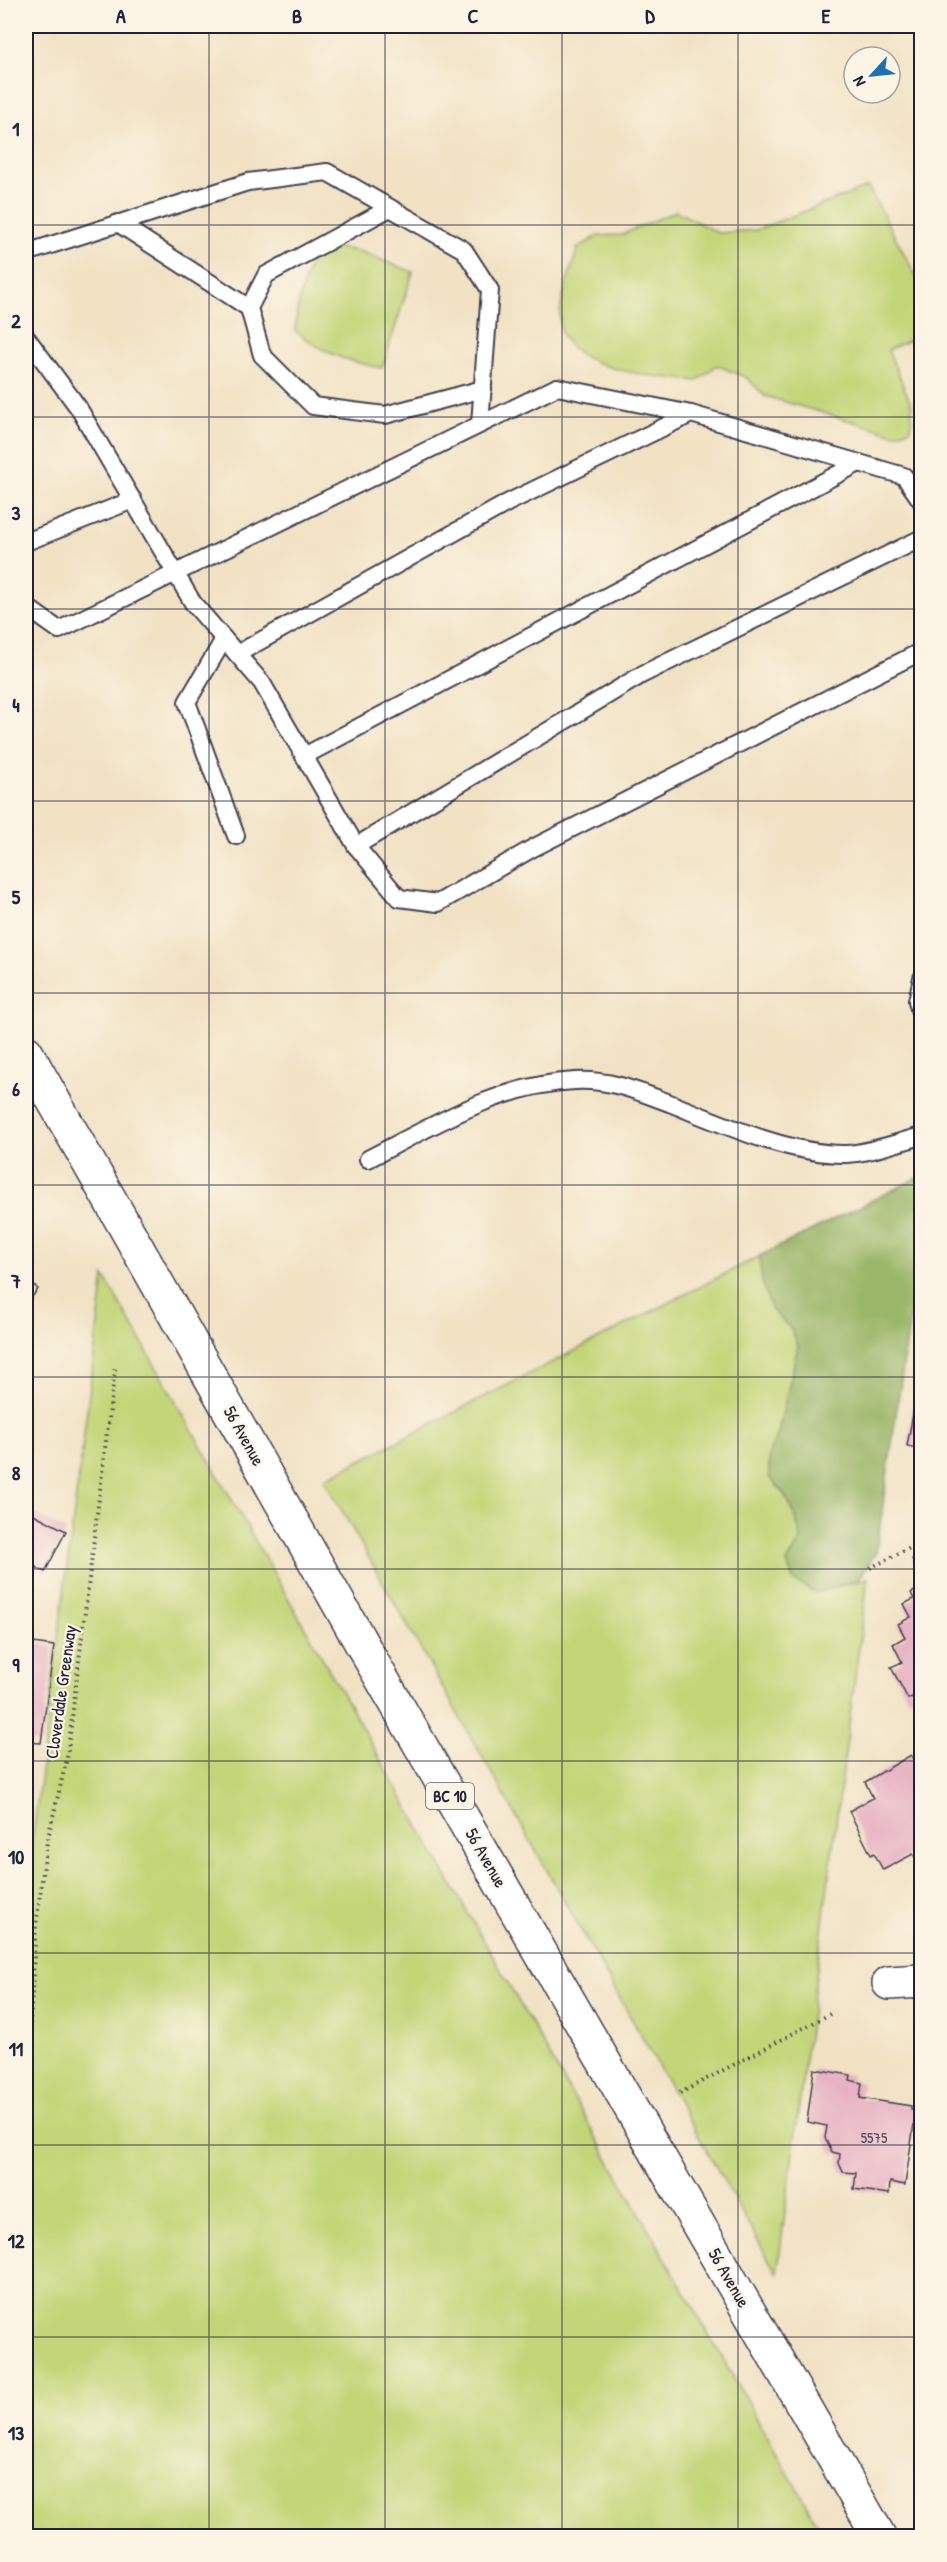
<svg xmlns="http://www.w3.org/2000/svg" width="947" height="2562" font-family="'Patrick Hand',sans-serif">
<style>
.green{fill:#c3d578;stroke:#727c5a;stroke-width:1.5}
.forest{fill:#9ab668;stroke:#5e6c52;stroke-width:1.5}
.building{fill:#e7b2c3}
.lines{fill:none;stroke-linecap:round;stroke-linejoin:round}
.service-casing{stroke:#413f50;stroke-width:20}
.minor-casing{stroke:#413f50;stroke-width:36}
.trunk-casing{stroke:#413f50;stroke-width:36}
.path{stroke:#413f50;stroke-width:4;stroke-dasharray:1.5 4.5;stroke-linecap:butt}
.service{stroke:#fff;stroke-width:16}
.minor{stroke:#fff;stroke-width:33}
.trunk{stroke:#fff;stroke-width:33}
.grid{fill:none;stroke:#22223b;stroke-width:1.5;stroke-opacity:0.55}
.labels{text-anchor:middle;stroke-width:4.5;stroke-linejoin:round;paint-order:stroke}
.number-label{font-size:15px;fill:#53465d}
.shield{fill:#fcf5e5;stroke:#63616e;stroke-width:1.5}
.shield-label{font-size:16px;font-weight:bold;fill:#22223b}
.street-label{font-size:18px;fill:#22223b;stroke:#fcf5e5}
.neatline{fill:none;stroke:#22223b;stroke-width:2}
.grid-label{font-size:20px;text-anchor:middle;font-weight:bold;fill:#22223b}
</style>
<rect width="100%" height="100%" fill="#fcf5e5"/>
<filter id="ink" filterUnits="userSpaceOnUse"><feTurbulence type="fractalNoise" baseFrequency=".0167" numOctaves="2"/><feDisplacementMap in="SourceGraphic" scale="12" xChannelSelector="R" yChannelSelector="G"/><feConvolveMatrix kernelMatrix="1 2 1 2 8 2 1 2 1" color-interpolation-filters="sRGB"/></filter>
<filter id="wash" filterUnits="userSpaceOnUse"><feTurbulence type="fractalNoise" baseFrequency=".008" numOctaves="4" result="noise"/><feDisplacementMap in="SourceGraphic" scale="24" xChannelSelector="R" yChannelSelector="G"/><feGaussianBlur stdDeviation="1.35" result="paint"/><feColorMatrix in="noise" values="0 0 0 0 0 0 0 0 0 0 0 0 0 0 0 0 0 1.4 0 .05"/><feComposite in="paint" operator="in"/></filter>
<g filter="url(#wash)">
<rect width="100%" height="100%" fill="#f1e2c4"/>
<!-- green -->
<g class="green">
<path d="M868 187 921 285V335L888 350 912 406 911 429 895 434 765 396 747 378 717 365 697 381C660 377 566 372 560 325 558 303 571 269 578 248L598 236 621 235 676 211 718 233 756 230Z"/>
<path d="M318 245 358 251 413 272 382 368C345 361 325 354 295 331 297 300 305 274 318 245Z"/>
<path d="M760 1256 762 1282 792 1330 798 1346 778 1434 769 1454V1477C789 1496 796 1514 801 1540L787 1562 793 1580 816 1593 868 1578 777 2274 324 1479Z"/>
<polygon points="104,1276 824,2536 26,2536 26,1891"/>
</g>
<!-- forest -->
<path class="forest" d="M921 1176V1242L876 1553 859 1579 816 1593 793 1580 787 1562 801 1540C797 1514 789 1496 769 1477V1454L778 1434 798 1346 792 1330 772 1310 762 1282 760 1256Z"/>
<g id="blocks">
<!-- building -->
<g class="building">
<polygon points="26,1279 38,1289 26,1305"/>
<polygon points="920,1376 922,1376 922,1449 907,1446"/>
<polygon points="26,1510 66,1531 45,1572 26,1562"/>
<polygon points="922,1554 922,1578 912,1559"/>
<polygon points="922,1587 922,1692 908,1699 891,1667 902,1662 893,1644 905,1637 898,1624 911,1617 904,1604 914,1599 911,1593"/>
<polygon points="26,1642 54,1646 41,1743 26,1742"/>
<polygon points="911,1755 922,1768 922,1858 917,1860 913,1854 883,1870 874,1853 871,1855 849,1811 873,1798 865,1782"/>
<polygon points="814,2069 851,2075 850,2080 862,2083 860,2098 911,2106 911,2110 916,2110 905,2185 890,2182 889,2194 854,2189 856,2173 843,2172 839,2163 840,2154 832,2152 825,2138 827,2126 807,2122"/>
</g>
</g>
</g>
<g filter="url(#ink)">
<use href="#blocks" fill-opacity="0" stroke="#413f50" stroke-width="1.5"/>
<g class="lines">
<defs>
<g id="service">
<polyline points="390,208 266,275 249,308 262,355 313,406 385,415 483,389"/>
<polyline points="118,223 249,308"/>
<polyline points="26,253 248,182 327,172 464,250 490,290 480,424"/>
<polyline points="26,337 78,407 193,603 262,683 356,846 399,898 438,903 533,848 922,651"/>
<polyline points="26,542 133,500"/>
<polyline points="26,602 28,608 59,630 557,387 691,414"/>
<polyline points="224,639 187,702 236,836"/>
<polyline points="237,654 509,502 691,414 904,476 922,502"/>
<polyline points="304,756 859,463"/>
<polyline points="356,846 643,674 922,538"/>
<polyline points="922,978 917,1001 922,1020"/>
<path d="M368 1159C433 1126 500 1084 575 1081 610 1079 640 1092 672 1104 722 1124 791 1155 846 1154 870 1153 898 1142 922 1136"/>
</g>
<polyline id="minor" points="889,1983 922,1981"/>
<polyline id="trunk" points="26,1052 364,1648 879,2536"/>
</defs>
<!-- service casing -->
<use href="#service" class="service-casing"/>
<!-- minor casing -->
<use href="#minor" class="minor-casing"/>
<!-- trunk casing -->
<use href="#trunk" class="trunk-casing"/>
<!-- path -->
<g class="path">
<polyline points="870,1568 922,1542"/>
<polyline points="26,2090 36,1925 47,1842 67,1758 115,1368"/>
<polyline points="680,2093 832,2013"/>
</g>
<!-- service -->
<use href="#service" class="service"/>
<!-- minor -->
<use href="#minor" class="minor"/>
<!-- trunk -->
<use href="#trunk" class="trunk"/>
</g>
</g>
<!-- grid -->
<path class="grid" d="M209 26V2536M385 26V2536M562 26V2536M738 26V2536M26 225H922M26 417H922M26 609H922M26 801H922M26 993H922M26 1185H922M26 1377H922M26 1569H922M26 1761H922M26 1953H922M26 2145H922M26 2337H922"/>
<g class="labels">
<!-- number labels -->
<g class="number-label">
<text x="874" y="2143">5575</text>
</g>
<!-- shield labels -->
<rect class="shield" x="426" y="1783" width="48" height="26" rx="4.5"/>
<g class="shield-label">
<text x="450" y="1802">BC 10</text>
</g>
<!-- street labels -->
<g class="street-label">
<text transform="translate(244 1436) rotate(61)" y="6">56 Avenue</text>
<text transform="translate(61 1692) rotate(-82)" y="6">Cloverdale Greenway</text>
<text transform="translate(486 1858) rotate(60)" y="6">56 Avenue</text>
<text transform="translate(729 2278) rotate(60)" y="6">56 Avenue</text>
</g>
</g>
<!-- margin -->
<rect width="947" height="2562" fill="none" stroke="#fcf5e5" stroke-width="66"/>
<!-- north arrow -->
<g transform="translate(872 75) rotate(243)"><circle r="28" fill="#fcf5e5" stroke="#a5a1a1" stroke-width="1.5"/>
<path d="M0-4.5L10 22L0 15L-10 22Z" fill="#1f6fb2"/>
<text y="-9" font-size="16" font-weight="bold" text-anchor="middle" fill="#22223b">N</text>
</g>
<rect x="33" y="33" width="881" height="2496" class="neatline"/>
<g class="grid-label">
<text x="121" y="23">A</text>
<text x="297" y="23">B</text>
<text x="473" y="23">C</text>
<text x="650" y="23">D</text>
<text x="826" y="23">E</text>
<text x="16" y="136">1</text>
<text x="16" y="328">2</text>
<text x="16" y="520">3</text>
<text x="16" y="712">4</text>
<text x="16" y="904">5</text>
<text x="16" y="1096">6</text>
<text x="16" y="1288">7</text>
<text x="16" y="1480">8</text>
<text x="16" y="1672">9</text>
<text x="16" y="1864">10</text>
<text x="16" y="2056">11</text>
<text x="16" y="2248">12</text>
<text x="16" y="2440">13</text>
</g>
</svg>
